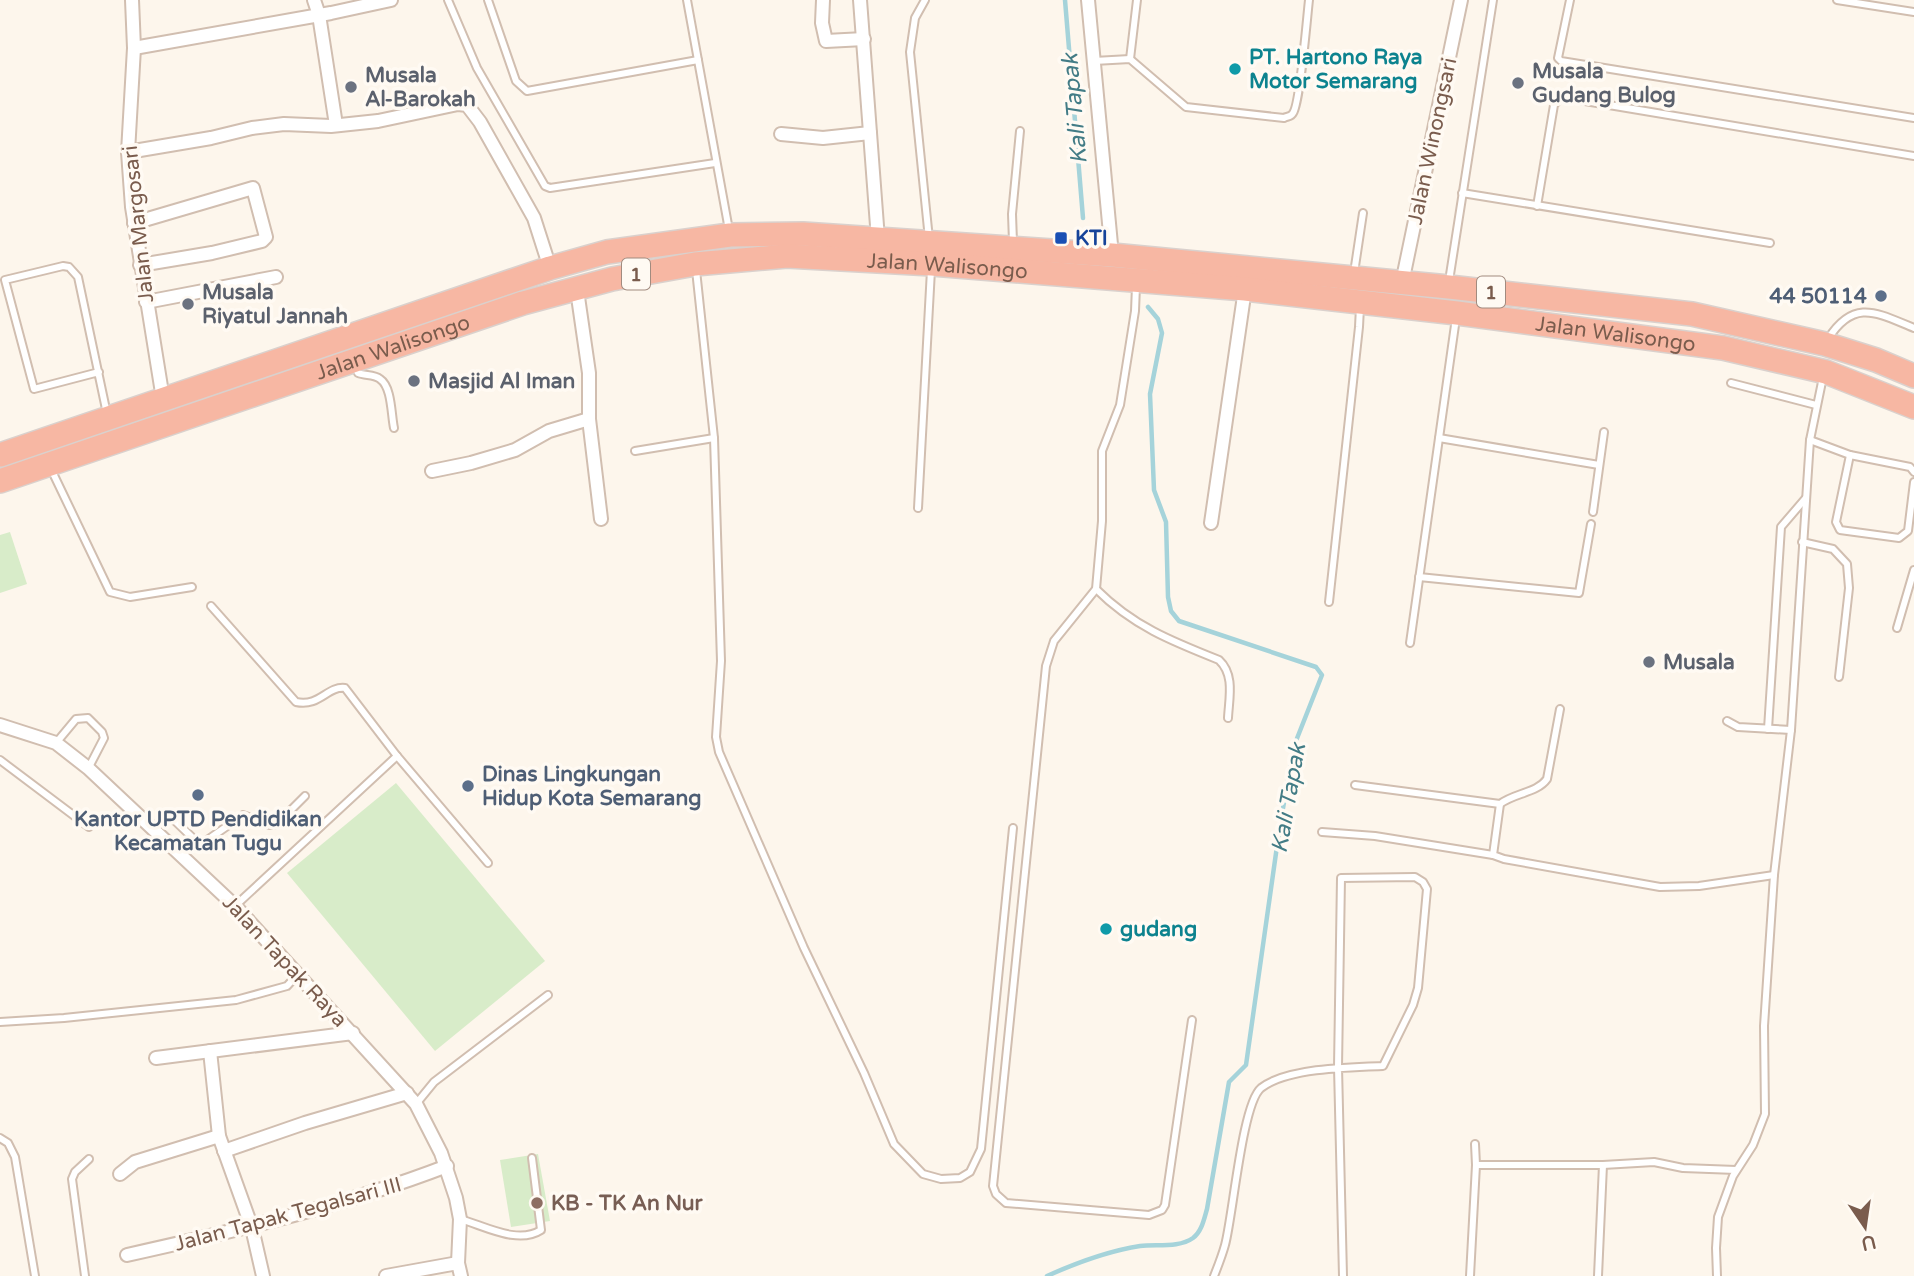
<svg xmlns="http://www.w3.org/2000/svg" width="1914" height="1276" font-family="'Varela Round',sans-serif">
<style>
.green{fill:#d8ecc9}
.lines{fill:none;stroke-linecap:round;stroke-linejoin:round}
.stream{stroke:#a5d3da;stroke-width:4.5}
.lane-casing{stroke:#d1beb0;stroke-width:10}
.street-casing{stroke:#d1beb0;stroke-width:16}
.highway-casing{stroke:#dad1cd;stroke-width:26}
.lane{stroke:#fff;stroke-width:6}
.street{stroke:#fff;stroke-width:12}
.highway{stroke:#f7b7a3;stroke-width:23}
.culture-dot{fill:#0f9aa8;stroke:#fffaf3;stroke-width:2.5}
.worship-dot{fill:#6b7280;stroke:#fffaf3;stroke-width:2.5}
.transit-dot{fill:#1a4fb4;stroke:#fffaf3;stroke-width:2.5}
.service-dot{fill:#5c6f8a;stroke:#fffaf3;stroke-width:2.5}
.education-dot{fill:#8d6e63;stroke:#fffaf3;stroke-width:2.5}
.labels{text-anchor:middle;stroke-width:7;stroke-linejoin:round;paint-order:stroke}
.shield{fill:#fffaf3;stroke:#a28b7f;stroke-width:2}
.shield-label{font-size:19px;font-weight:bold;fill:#7a5c4d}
.culture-label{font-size:21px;font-weight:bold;fill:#0d838f;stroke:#fffaf3;text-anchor:start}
.worship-label{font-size:21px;font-weight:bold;fill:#5b616d;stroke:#fffaf3;text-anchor:start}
.street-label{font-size:21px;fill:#7a5c4d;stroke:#fffaf3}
.transit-label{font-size:21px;font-weight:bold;fill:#164399;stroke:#fffaf3;text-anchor:start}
.service-label{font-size:21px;font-weight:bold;fill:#4e5e75;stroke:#fffaf3;text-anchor:end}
.education-label{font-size:21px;font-weight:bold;fill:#785e54;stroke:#fffaf3;text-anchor:start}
.water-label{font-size:23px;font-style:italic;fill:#437c86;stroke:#fffaf3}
</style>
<rect width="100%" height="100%" fill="#fdf6ec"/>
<!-- green -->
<g class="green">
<polygon points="10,532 27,584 0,593 0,535"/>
<polygon points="396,783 545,961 435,1051 287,873"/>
<polygon points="538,1154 550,1221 511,1227 500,1160"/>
</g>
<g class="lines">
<!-- stream -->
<g class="stream">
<polyline points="1065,0 1083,218"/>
<path d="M1047 1276C1076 1263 1108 1251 1140 1246 1157 1244 1179 1248 1193 1238 1202 1231 1204 1219 1207 1209L1229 1082 1246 1065 1280 825 1294 746 1322 675 1316 667 1179 621 1171 611 1168 597 1166 522 1154 490 1150 394 1162 333 1158 319 1148 307"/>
</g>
<defs>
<g id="lane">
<polyline points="448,0 477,68 545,186 550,188 715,163"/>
<polyline points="488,0 516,81 527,91 698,60"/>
<polyline points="687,0 729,230"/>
<polyline points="925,0 915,18 910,52 929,239"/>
<polyline points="1570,0 1558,58 1561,61 1914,118"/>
<polyline points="1837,0 1914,12"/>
<polyline points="1130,59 1137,0"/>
<path d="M1094 61 1130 59 1186 107 1284 118C1288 116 1291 117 1293 113 1300 104 1307 17 1309 0"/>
<polyline points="1462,193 1770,243"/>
<polyline points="1537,206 1554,105 1561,97 1914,156"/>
<polyline points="1013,242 1012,214 1020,131"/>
<polyline points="696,270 714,438 721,661 716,737 719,752 804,948 864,1073 894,1144 923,1174 941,1179 960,1178 970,1172 981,1149 1013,828"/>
<polyline points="1354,273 1363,213"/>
<polyline points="1449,281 1493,0"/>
<polyline points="1136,286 1135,311 1120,405 1102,451 1102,521 1096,589 1054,641 1046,666 993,1186 996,1194 1006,1203 1149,1215 1162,1210 1165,1205 1192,1020"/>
<path d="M1828 339C1854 298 1877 313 1914 328"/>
<path d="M354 364 358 373C365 376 374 374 380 379 392 387 391 414 394 428"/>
<polyline points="99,372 34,389 5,280 63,266 69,267 78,277 107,414"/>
<polyline points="1731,383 1816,405"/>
<polyline points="1439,438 1599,465"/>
<polyline points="1810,440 1850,455 1836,522 1840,530 1899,538 1908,531 1914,482"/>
<polyline points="635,451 714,438"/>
<polyline points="1850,455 1910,467 1914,472"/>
<polyline points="51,469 110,592 130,597 192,587"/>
<polyline points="918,508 931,270"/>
<polyline points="1593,512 1604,432"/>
<polyline points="1802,542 1833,549 1847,564 1849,588 1839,677"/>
<polyline points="1419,577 1579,593 1591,524"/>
<path d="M1096 589C1133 626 1171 641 1219 660 1235 675 1229 698 1228 718"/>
<polyline points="1329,602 1359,327 1360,307"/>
<path d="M211 606 296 702C320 707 327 686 345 688L397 756 488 863"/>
<polyline points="1897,628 1914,570"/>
<polyline points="1410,643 1456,318"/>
<path d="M1560 709 1547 779C1537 793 1514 793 1500 804L1493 855 1504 859 1660 887 1699 886 1774 875"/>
<polyline points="1727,721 1738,727 1791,730"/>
<polyline points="1768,729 1781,527 1805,499"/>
<polyline points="56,743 76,719 88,718 102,732 104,738 89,767"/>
<polyline points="0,760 89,827"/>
<polyline points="1355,785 1500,804"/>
<path d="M154 828 167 817 172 818 197 842 203 843 243 815C255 818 266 828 277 824L305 796"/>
<polyline points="1322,832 1375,836 1493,855"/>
<polyline points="235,906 397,756"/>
<polyline points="0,1022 64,1018 236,1000 287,986 298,974"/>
<polyline points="416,1104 434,1082 548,995"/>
<polyline points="0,1138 8,1143 15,1157 35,1276"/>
<polyline points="1475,1144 1476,1165 1603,1165 1598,1276"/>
<polyline points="1603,1165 1654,1162 1683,1168 1736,1170"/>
<path d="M460 1219C485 1226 518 1245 541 1230L532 1158"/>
<polyline points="85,1276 72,1179 75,1172 89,1159"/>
<path d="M1214 1276C1218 1266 1222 1256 1225 1245 1233 1216 1242 1104 1261 1088 1286 1068 1351 1067 1383 1066L1413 1005 1418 988 1427 889 1423 882 1415 877 1341 878 1338 1067 1343 1276"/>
<polyline points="1470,1276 1476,1165"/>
<polyline points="1717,1276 1716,1248 1718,1217 1733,1176 1753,1145 1765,1114 1764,1026 1774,875 1791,730 1810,440 1823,377"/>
</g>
<g id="street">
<polyline points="132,0 134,48 128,152 132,207 163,399"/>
<polyline points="314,0 319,15 336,125"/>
<polyline points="823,0 822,23 826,41 864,39"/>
<polyline points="860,0 878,239"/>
<polyline points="1088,0 1112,255"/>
<polyline points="134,48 331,13 391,0"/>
<polyline points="781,134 823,138 870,133"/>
<polyline points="128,152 211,138 252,128 284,124 331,126 378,121 458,104 467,105 480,122 534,218 550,268"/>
<polyline points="134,223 253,188 266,237 262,241 212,253 140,265"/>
<polyline points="1402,283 1461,0"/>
<polyline points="577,290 589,373 589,419 601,519"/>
<polyline points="146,302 276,277"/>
<polyline points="432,471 471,463 515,450 549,431 589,419"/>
<polyline points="1211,523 1245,289"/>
<polyline points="0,725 56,743 88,768 235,906 416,1104 441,1153 456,1198 460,1219 458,1263 461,1276"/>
<polyline points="210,1051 219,1136 252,1228 263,1276"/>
<polyline points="156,1058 353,1033"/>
<polyline points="224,1151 305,1123 407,1093"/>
<polyline points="120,1174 135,1162 219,1136"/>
<path d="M127 1255C235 1231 343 1206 447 1166"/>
<polyline points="386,1276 458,1263"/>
</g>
<g id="highway">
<polyline points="0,455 550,268 607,252 730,235 803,234 1112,255 1449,287 1692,314 1825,344 1876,360 1914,376"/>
<path id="s1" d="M0 481 523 303 612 279 695 264 787 256 932 264 1245 289 1457 313 1723 348 1826 372 1914 407"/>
</g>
</defs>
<!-- lane casing -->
<use href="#lane" class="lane-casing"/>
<!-- street casing -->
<use href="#street" class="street-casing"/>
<!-- highway casing -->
<use href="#highway" class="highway-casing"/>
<!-- lane -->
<use href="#lane" class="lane"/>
<!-- street -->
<use href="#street" class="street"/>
<!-- highway -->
<use href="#highway" class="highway"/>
</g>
<!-- markers -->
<g class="culture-dot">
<circle cx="1235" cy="69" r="7"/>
<circle cx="1106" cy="929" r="7"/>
</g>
<g class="worship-dot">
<circle cx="1518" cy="83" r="7"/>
<circle cx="351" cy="87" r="7"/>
<circle cx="188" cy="304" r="7"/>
<circle cx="414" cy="381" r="7"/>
<circle cx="1649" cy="662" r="7"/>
</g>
<rect class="transit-dot" x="1054" y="231" width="14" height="14" rx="3.5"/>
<g class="service-dot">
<circle cx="1881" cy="296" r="7"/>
<circle cx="468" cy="786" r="7"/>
<circle cx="198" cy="795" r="7"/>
</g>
<circle class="education-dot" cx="537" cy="1203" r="7"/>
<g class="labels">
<!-- shield labels -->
<g class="shield">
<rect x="622" y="258.5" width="28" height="31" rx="5"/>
<rect x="1477" y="276.5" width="28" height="31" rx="5"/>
</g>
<g class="shield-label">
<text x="636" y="281">1</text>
<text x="1491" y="299">1</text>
</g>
<!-- culture labels -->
<g class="culture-label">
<text x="1249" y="64">PT. Hartono Raya<tspan x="1249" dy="24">Motor Semarang</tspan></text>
<text x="1120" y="936">gudang</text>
</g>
<!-- worship labels -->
<g class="worship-label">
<text x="1532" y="78">Musala<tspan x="1532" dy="24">Gudang Bulog</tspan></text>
<text x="365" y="82">Musala<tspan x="365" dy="24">Al-Barokah</tspan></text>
<text x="202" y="299">Musala<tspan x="202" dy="24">Riyatul Jannah</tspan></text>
<text x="428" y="388">Masjid Al Iman</text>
<text x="1663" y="669">Musala</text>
</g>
<!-- street labels -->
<g class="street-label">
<text transform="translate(1432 141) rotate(-78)" y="7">Jalan Winongsari</text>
<text transform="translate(138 224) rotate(-96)" y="7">Jalan Margosari</text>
<text dy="7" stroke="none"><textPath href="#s1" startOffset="982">Jalan Walisongo</textPath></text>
<text dy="7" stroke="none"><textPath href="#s1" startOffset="1654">Jalan Walisongo</textPath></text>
<text dy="7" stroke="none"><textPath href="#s1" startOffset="415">Jalan Walisongo</textPath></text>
<text transform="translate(285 961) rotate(47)" y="7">Jalan Tapak Raya</text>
<text transform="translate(288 1214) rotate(-15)" y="7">Jalan Tapak Tegalsari III</text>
</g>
<!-- transit labels -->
<g class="transit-label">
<text x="1075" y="245">KTI</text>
</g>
<!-- service labels -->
<g class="service-label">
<text x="1867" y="303">44 50114</text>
<text x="482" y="781" text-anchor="start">Dinas Lingkungan<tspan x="482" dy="24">Hidup Kota Semarang</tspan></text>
<text x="198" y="826" text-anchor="middle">Kantor UPTD Pendidikan<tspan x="198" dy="24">Kecamatan Tugu</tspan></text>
</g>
<!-- education labels -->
<g class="education-label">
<text x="551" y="1210">KB - TK An Nur</text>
</g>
<!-- water labels -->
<g class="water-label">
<text transform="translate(1074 109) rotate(-95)" y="8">Kali Tapak</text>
<text transform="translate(1288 798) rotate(-80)" y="8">Kali Tapak</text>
</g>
</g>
<!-- north arrow -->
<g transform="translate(1865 1227) rotate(167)" stroke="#fffaf3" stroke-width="5" paint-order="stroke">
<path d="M0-5L12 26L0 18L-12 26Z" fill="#7a5c4d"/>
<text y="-10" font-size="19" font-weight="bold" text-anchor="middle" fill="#7a5c4d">U</text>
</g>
</svg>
